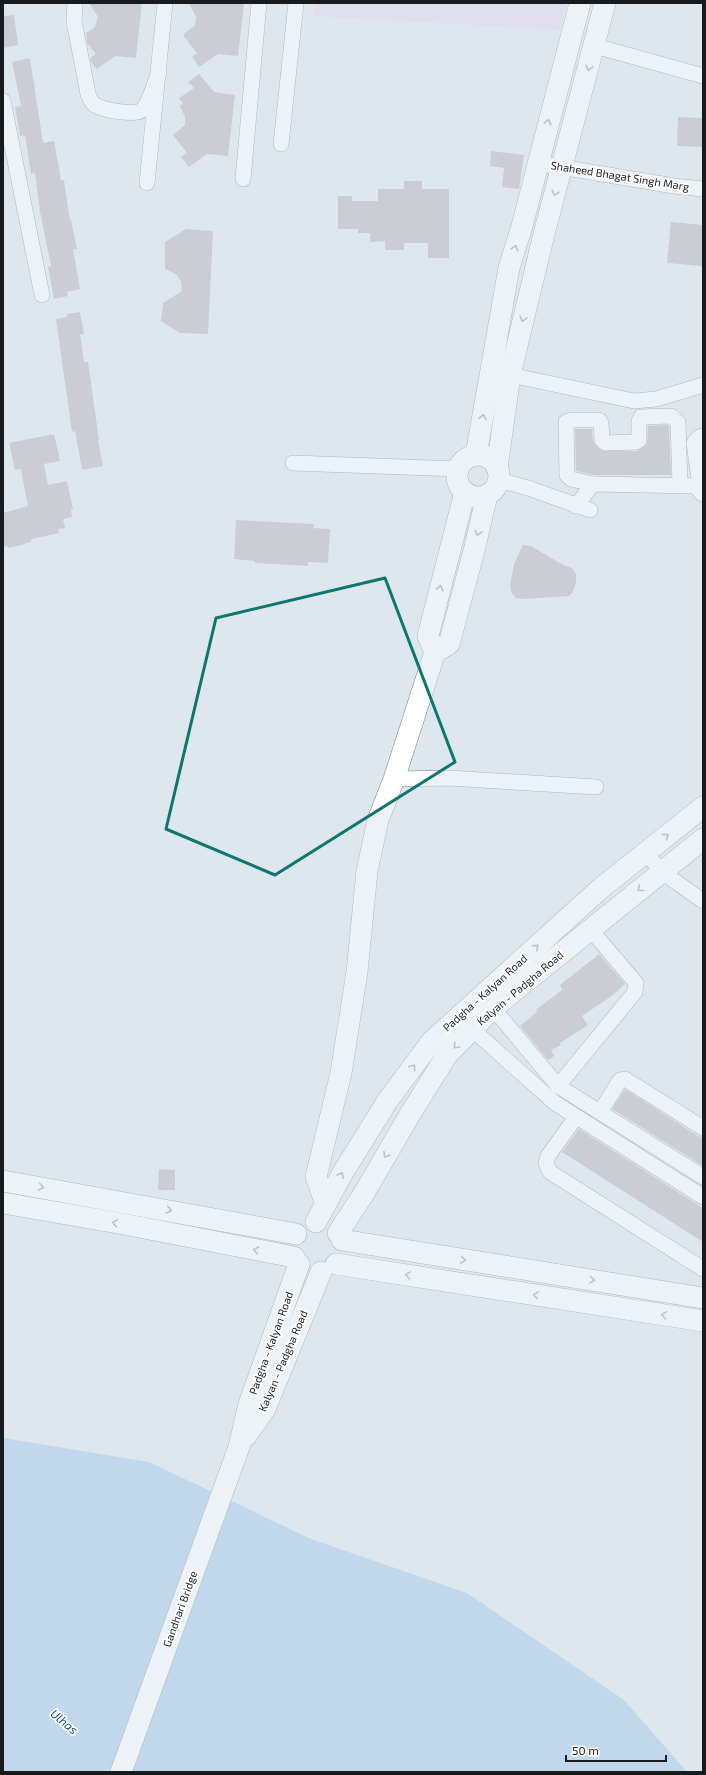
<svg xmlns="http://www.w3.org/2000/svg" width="706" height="1775" font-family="'Exo 2',sans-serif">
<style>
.industrial{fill:#e4d6ea}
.water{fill:#9dc4e6}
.building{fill:#b6adb3}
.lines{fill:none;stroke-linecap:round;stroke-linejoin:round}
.street-casing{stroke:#778086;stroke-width:16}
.secondary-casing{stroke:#778086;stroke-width:22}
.street{stroke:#fff;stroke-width:15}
.secondary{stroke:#fff;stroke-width:21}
.oneway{stroke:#97989a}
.marked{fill:none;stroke:#0f766e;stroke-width:3;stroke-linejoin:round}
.labels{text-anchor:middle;stroke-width:3.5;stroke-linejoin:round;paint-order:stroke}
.street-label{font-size:11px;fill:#181b1e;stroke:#fff}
.water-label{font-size:12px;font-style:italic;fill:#0e4d78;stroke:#fff}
</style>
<rect width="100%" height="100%" fill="#dee7ee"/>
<!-- industrial -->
<polygon class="industrial" points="314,3 566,3 560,30 313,16"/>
<!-- water -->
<polygon class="water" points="3,1438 149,1462 311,1539 467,1593 624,1700 687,1772 3,1772"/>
<!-- building -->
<g class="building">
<polygon points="89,3 142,3 136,58 115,56 97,69 91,62 90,58 96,54 87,43 86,33 95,27 98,17"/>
<polygon points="189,3 244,3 238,56 218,54 199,67 192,57 197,53 183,35 195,25 196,17"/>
<polygon points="14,15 18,45 3,48 3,16"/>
<polygon points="30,58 43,143 54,141 61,180 64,180 70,221 71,220 77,249 73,249 80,289 67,292 68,296 54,299 48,267 51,266 40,212 35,173 31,174 25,135 20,136 15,107 21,106 12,62"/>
<polygon points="199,74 214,92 235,95 228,156 207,154 189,167 181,157 187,153 173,135 185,125 185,117 180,106 183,104 179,98 194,88 188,82"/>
<polygon points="678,117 703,118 703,147 677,146"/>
<polygon points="491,151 524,155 519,189 502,187 504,168 490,166"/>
<polygon points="404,181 422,181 422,189 449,189 449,258 428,258 428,243 404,243 404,250 385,250 385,241 370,242 370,233 358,233 358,229 338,229 338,196 352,196 352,201 378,201 378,189 404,189"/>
<polygon points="671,222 703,225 703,266 667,263"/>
<polygon points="186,229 213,231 208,334 180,333 161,321 163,303 182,291 181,281 176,274 165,269 165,242"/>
<polygon points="80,312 84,334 80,334 84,362 88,362 99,440 98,440 103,466 82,470 75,431 72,432 56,319 67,317 67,314"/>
<polygon points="668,425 669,426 671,475 594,475 576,471 575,429 592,429 593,441 596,446 602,451 636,451 641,449 647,444 648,426"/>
<polygon points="54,434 60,461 44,464 48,485 67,481 73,509 71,509 72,517 63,519 65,528 58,529 59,533 31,539 31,542 21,545 8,548 8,546 3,547 3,513 28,506 21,469 15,470 9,443"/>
<polygon points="236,520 314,524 313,528 330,529 328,563 308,562 308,566 255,563 255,561 234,559"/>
<polygon points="523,545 531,546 563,565 572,568 576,574 576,583 572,593 569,596 524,599 516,598 511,592 510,585 514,564"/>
<polygon points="599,954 625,984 613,995 582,1016 588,1025 560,1043 561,1045 551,1050 554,1056 548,1060 520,1026 537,1012 536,1010 562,990 560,985"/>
<polygon points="625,1089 698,1136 703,1137 703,1166 612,1109"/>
<polygon points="579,1129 703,1208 703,1242 562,1152"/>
<polygon points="159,1169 175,1170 175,1190 158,1190"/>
</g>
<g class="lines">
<defs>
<g id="street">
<path d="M75 3 74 21 88 94C90 99 92 104 97 106 105 110 136 116 142 110 151 101 154 83 159 72"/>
<polyline points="595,46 703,76"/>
<polyline points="3,101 42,295"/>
<polyline points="281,144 296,3"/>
<polyline points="537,163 674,186 703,189"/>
<polyline points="243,179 259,3"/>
<polyline points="147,183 165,3"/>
<polyline points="510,375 634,401 656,399 703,385"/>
<polyline points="293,463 459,469"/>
<polyline points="499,480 528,488 590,510"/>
<polyline points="593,484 571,479 567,475 566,422 571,420 599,420 601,423 602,440 605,443 636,442 639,440 639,421 641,417 671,416 678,422 680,486"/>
<polyline points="701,493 694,443 699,437 703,436"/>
<polyline points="576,506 593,484 695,486 703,494"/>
<polyline points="394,779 449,778 596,787"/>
<polyline points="645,852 662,872 703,901"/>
<polyline points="489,999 493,1008 558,1086 703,1177"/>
<polyline points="472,1029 555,1103 703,1197"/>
<polyline points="558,1086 635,992 636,983 590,929"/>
<polyline points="600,1112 620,1080 625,1079 703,1128"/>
<polyline points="576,1117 548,1156 546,1163 550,1172 703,1269"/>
</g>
<g id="secondary">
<polyline points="476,455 509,268 522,226 580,3"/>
<circle cx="478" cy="476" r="21"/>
<polyline points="497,468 510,375 544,234 605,3"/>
<polyline points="435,652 449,644 474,551 487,495"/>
<polyline points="3,1181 296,1234"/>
<polyline points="3,1203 118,1223 294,1257"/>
<polyline points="326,1204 316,1177 341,1073 357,972 367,871 378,820 394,779 435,652 428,636 465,492"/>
<polyline points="316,1222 342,1174 388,1100 432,1041 600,889 703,807"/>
<polyline points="338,1233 363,1195 409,1116 447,1055 493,1008 703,839"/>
<polyline points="342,1240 703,1298"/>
<polyline points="336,1264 703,1321"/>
<polyline points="246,1436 265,1409 321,1272"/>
<polyline points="121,1772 239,1447 249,1404 299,1264"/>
</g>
</defs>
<!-- street casing -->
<use href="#street" class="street-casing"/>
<!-- secondary casing -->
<use href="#secondary" class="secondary-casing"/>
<!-- street -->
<use href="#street" class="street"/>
<!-- secondary -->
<use href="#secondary" class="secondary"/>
</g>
<!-- one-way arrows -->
<defs><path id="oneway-chevron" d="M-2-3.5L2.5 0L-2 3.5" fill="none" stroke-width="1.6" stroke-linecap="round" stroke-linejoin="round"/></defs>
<g class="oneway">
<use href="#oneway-chevron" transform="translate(589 68) rotate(105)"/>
<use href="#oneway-chevron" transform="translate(548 122) rotate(-75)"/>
<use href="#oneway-chevron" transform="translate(555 193) rotate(106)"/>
<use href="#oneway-chevron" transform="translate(515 248) rotate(-73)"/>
<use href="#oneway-chevron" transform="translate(523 319) rotate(103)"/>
<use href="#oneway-chevron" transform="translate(483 417) rotate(-80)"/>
<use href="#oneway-chevron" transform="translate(478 533) rotate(102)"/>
<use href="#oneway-chevron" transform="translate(440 588) rotate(-75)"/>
<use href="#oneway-chevron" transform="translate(666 836) rotate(-38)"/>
<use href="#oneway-chevron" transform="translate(640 889) rotate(141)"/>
<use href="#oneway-chevron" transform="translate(536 947) rotate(-42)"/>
<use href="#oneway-chevron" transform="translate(456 1046) rotate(134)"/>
<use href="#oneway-chevron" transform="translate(413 1067) rotate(-54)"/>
<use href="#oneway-chevron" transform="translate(386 1155) rotate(120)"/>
<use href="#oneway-chevron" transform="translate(341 1175) rotate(-60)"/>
<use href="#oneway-chevron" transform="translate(41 1187) rotate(10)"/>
<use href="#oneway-chevron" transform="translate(169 1210) rotate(11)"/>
<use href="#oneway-chevron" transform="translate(115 1223) rotate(-170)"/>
<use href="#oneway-chevron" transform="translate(256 1250) rotate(-169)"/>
<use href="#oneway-chevron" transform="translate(463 1260) rotate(9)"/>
<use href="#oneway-chevron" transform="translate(408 1275) rotate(-171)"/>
<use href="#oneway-chevron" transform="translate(592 1280) rotate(9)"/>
<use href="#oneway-chevron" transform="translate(536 1295) rotate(-171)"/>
<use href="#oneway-chevron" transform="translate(664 1315) rotate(-171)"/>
</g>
<!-- marked area -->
<path d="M0 0H706V1775H0ZM385 578 455 762 275 875 166 829 216 618Z" fill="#dee7ee" fill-opacity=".55" fill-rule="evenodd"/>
<path class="marked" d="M385 578 455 762 275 875 166 829 216 618Z"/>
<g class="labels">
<!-- street labels -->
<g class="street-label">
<text transform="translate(620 176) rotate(9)" y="4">Shaheed Bhagat Singh Marg</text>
<text transform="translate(520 988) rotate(-40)" y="4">Kalyan - Padgha Road</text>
<text transform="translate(485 993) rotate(-42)" y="4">Padgha - Kalyan Road</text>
<text transform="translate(271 1343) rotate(-70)" y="4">Padgha - Kalyan Road</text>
<text transform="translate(283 1361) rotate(-67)" y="4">Kalyan - Padgha Road</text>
<text transform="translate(180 1609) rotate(-70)" y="4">Gandhari Bridge</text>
</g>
<!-- water labels -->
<g class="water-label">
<text transform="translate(64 1722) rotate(40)" y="4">Ulhas</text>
</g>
</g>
<!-- border -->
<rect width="706" height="1775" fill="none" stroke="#181b1e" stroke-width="8"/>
<!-- scale -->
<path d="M566 1755v6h100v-6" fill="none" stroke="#181b1e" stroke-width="2"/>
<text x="572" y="1755" font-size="12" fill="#181b1e" stroke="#ffffff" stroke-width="3" paint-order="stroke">50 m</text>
</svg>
